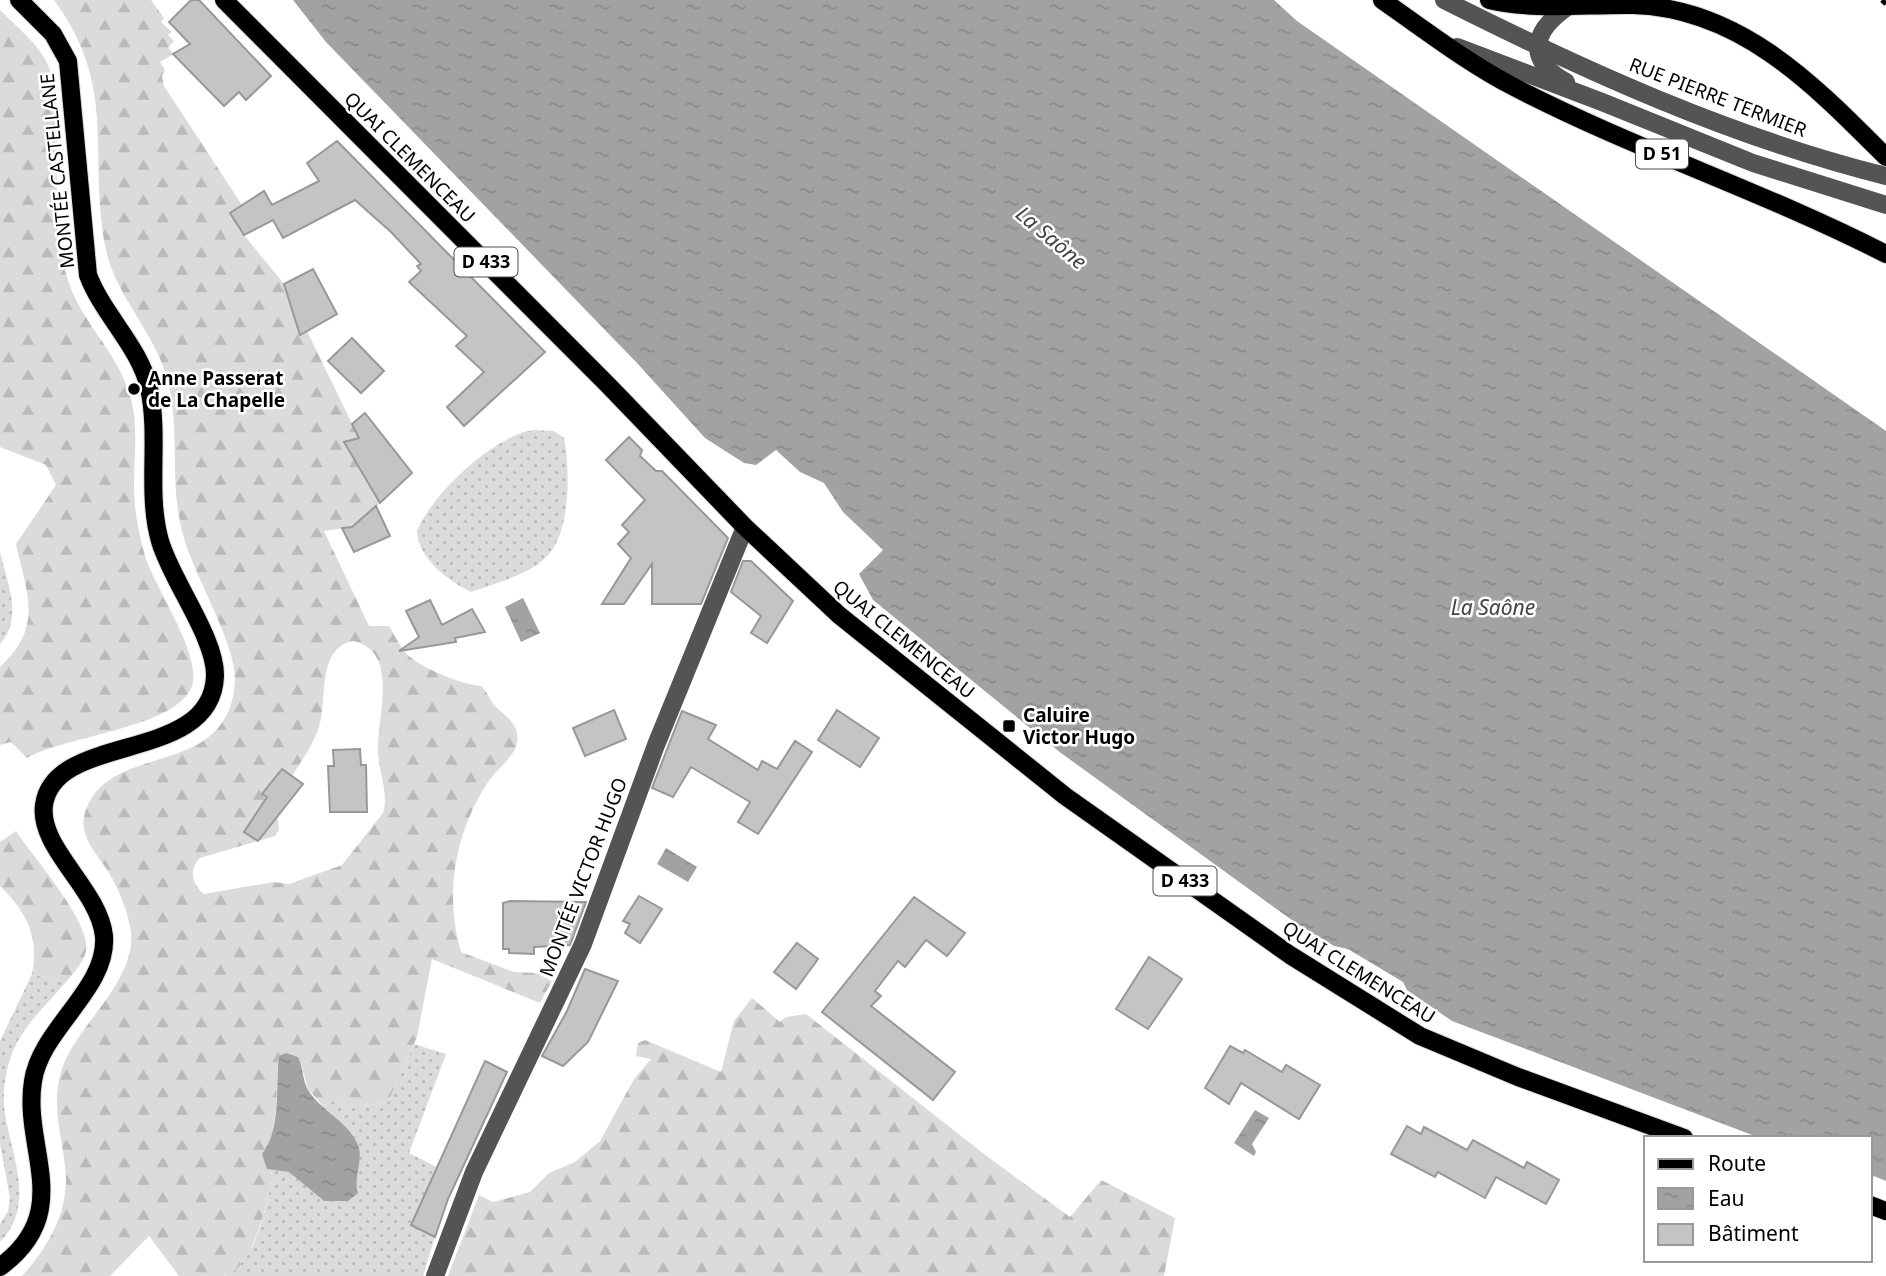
<svg xmlns="http://www.w3.org/2000/svg" width="1886" height="1276" font-family="'Noto Sans',sans-serif">
<style>
.grass{fill:url(#grass-dots)}
.forest{fill:url(#forest-firs);fill-rule:evenodd}
.water{fill:url(#water-ripples)}
.building{fill:#c4c4c4;stroke:#989898;stroke-width:2}
.lines{fill:none;stroke-linecap:round;stroke-linejoin:round}
.major-casing{stroke:#dbdbdb;stroke-width:20}
.minor{stroke:#545454;stroke-width:18}
.major{stroke:#000;stroke-width:18}
.rail{stroke:#000;stroke-width:5;stroke-dasharray:10 3.5 2 3.5;stroke-linecap:butt}
.poi-dot{fill:#000;stroke:#fff;stroke-width:2.5}
.labels{text-anchor:middle;stroke-width:5;stroke-linejoin:round;paint-order:stroke}
.shield{fill:#fff;stroke:#4c4c4c;stroke-width:2}
.shield-label{font-size:18px;font-weight:bold;fill:#000}
.street-label{font-size:19px;fill:#000;stroke:#fff}
.poi-label{font-size:19px;font-weight:bold;fill:#000;stroke:#fff;text-anchor:start}
.water-label{font-size:21px;font-style:italic;fill:#434343;stroke:#fff}
</style>
<defs>
<pattern id="grass-dots" width="8" height="8" patternUnits="userSpaceOnUse" patternTransform="scale(1.75)"><rect width="8" height="8" fill="#dbdbdb"/><path d="M2 2h.1M6 6h.1" fill="none" stroke="#bababa" stroke-width="1.8" stroke-linecap="round"/></pattern>
<pattern id="forest-firs" width="22" height="20" patternUnits="userSpaceOnUse" patternTransform="scale(1.75)"><rect width="22" height="20" fill="#dbdbdb"/><path d="M5 1l3.5 6h-7zM16 11l3.5 6h-7z" fill="#bababa"/></pattern>
<pattern id="water-ripples" width="26" height="14" patternUnits="userSpaceOnUse" patternTransform="scale(1.75)"><rect width="26" height="14" fill="#a2a2a2"/><path d="M2 4q2-2 4 0t4 0M15 11q2-2 4 0t4 0" fill="none" stroke="#8a8a8a"/></pattern>
</defs>
<rect width="100%" height="100%" fill="#fff"/>
<!-- grass -->
<g class="grass">
<path d="M533 430 554 431 564 438C570 468 571 529 549 554 531 575 495 583 471 592 449 581 418 559 417 531 433 493 492 437 533 430Z"/>
<path d="M0 552C7 582 24 618 0 644Z"/>
<path d="M32 974 66 982C46 1005 22 1027 11 1056 5 1073 2 1095 5 1114 12 1157 36 1205 0 1242V1224L8 1211 10 1198 0 1144V1041Z"/>
<path d="M414 1044 446 1054 409 1153 439 1168 411 1225 435 1237 423 1276H225C257 1261 265 1209 273 1177L270 1169 289 1172 324 1201 354 1179 360 1156 343 1125 323 1106C337 1096 345 1107 360 1106 369 1106 379 1103 388 1102Z"/>
</g>
<!-- forest -->
<g class="forest">
<path d="M54 0H151L164 18 161 22 172 32 168 35 174 41 168 48 174 54 160 62 165 70 162 76 164 86 242 205 231 213 244 235 284 284 359 438 344 443 380 503 352 527 324 531 369 626H389C394 634 398 643 404 651 415 666 463 685 481 686 488 692 490 702 497 708 507 717 520 726 517 743 515 756 496 770 488 782 455 833 444 893 461 952L514 972 536 973 552 981 540 1003 432 959 417 1037 388 1102C379 1103 369 1106 360 1106 345 1107 337 1096 323 1106L308 1089 301 1064 279 1056C274 1087 282 1128 262 1154L273 1177C267 1202 253 1271 223 1276 209 1276 193 1276 179 1276L149 1236 110 1276H22C46 1250 66 1216 66 1180 65 1143 50 1110 61 1072 74 1026 136 984 131 932 129 915 120 893 112 878 100 855 74 836 87 807 114 741 230 780 235 680 236 643 192 573 182 531 168 477 183 419 163 366 148 326 115 292 106 250 87 154 119 88 54 0ZM353 641C401 651 376 719 378 753 379 771 389 796 383 813L342 865 289 884 274 882 204 894C192 885 188 870 200 858L275 836 279 830 277 813 263 804 267 797 263 794 281 769 292 776C302 760 313 745 319 727 328 700 316 648 353 641Z"/>
<path d="M0 10C16 26 35 41 46 61 56 81 56 106 57 128 58 178 52 238 70 286 84 324 116 352 129 392 139 422 134 455 134 486 134 510 139 536 146 559 157 591 202 656 192 686 177 728 67 735 27 758L11 742 0 745V667C44 626 27 595 16 544L56 485 46 465 0 447Z"/>
<path d="M16 831C32 856 92 923 86 951 83 963 74 973 66 982L32 974C40 938 26 911 0 886V842Z"/>
<polygon points="752,998 780,1022 786,1017 806,1014 984,1154 1070,1217 1101,1180 1175,1218 1164,1276 448,1276 479,1195 493,1202 530,1192 549,1173 575,1162 600,1141 634,1079 651,1059 636,1056 638,1043 645,1040 721,1072 734,1021"/>
</g>
<!-- water -->
<g class="water">
<polygon points="293,0 1274,0 1297,21 1886,431 1886,1181 1874,1176 1870,1181 1870,1138 1760,1138 1452,1021 1407,990 1403,982 1348,949 1334,946 1296,923 1061,753 873,600 859,574 883,550 843,512 824,483 800,472 776,450 756,465 744,463 705,438 637,363 326,42"/>
<polygon points="523,598 540,633 521,642 505,607"/>
<polygon points="666,848 697,867 688,882 657,864"/>
<path d="M286 1053 298 1057C304 1069 302 1082 310 1093 324 1112 349 1123 358 1145 364 1160 353 1176 358 1193L348 1201H324L289 1172 267 1169 262 1154C282 1128 275 1087 279 1056Z"/>
<polygon points="1255,1110 1269,1118 1252,1144 1256,1152 1254,1156 1234,1143"/>
</g>
<!-- building -->
<g class="building">
<polygon points="191,0 199,0 271,76 246,100 239,92 224,106 173,54 190,44 169,22"/>
<polygon points="337,141 545,352 464,426 447,407 484,372 456,346 467,336 409,282 421,271 417,266 421,264 391,232 355,200 283,238 273,220 244,235 230,213 264,191 272,205 319,181 307,163"/>
<polygon points="313,269 337,314 300,335 284,284"/>
<polygon points="352,338 384,371 361,393 328,361"/>
<polygon points="365,413 412,473 380,503 344,442 359,438 352,424"/>
<polygon points="629,437 642,450 640,456 656,471 662,471 728,538 701,604 652,604 652,564 624,604 602,604 631,558 618,544 629,532 622,525 645,500 606,460"/>
<polygon points="376,506 390,536 354,552 342,528 352,527"/>
<polygon points="743,561 751,561 793,601 767,643 751,633 761,616 731,592"/>
<polygon points="430,600 442,625 472,609 485,632 455,638 456,642 399,651 419,637 406,611"/>
<polygon points="614,710 626,739 585,756 573,728"/>
<polygon points="837,710 879,738 860,767 818,740"/>
<polygon points="682,711 716,725 708,739 758,770 762,761 777,769 795,741 812,752 758,834 738,822 750,802 691,767 673,797 652,788"/>
<polygon points="360,749 361,765 366,765 367,812 330,812 328,766 334,766 333,750"/>
<polygon points="282,769 303,784 258,841 244,832 267,797 262,794"/>
<polygon points="639,896 662,909 640,943 625,933 630,924 623,921"/>
<polygon points="914,897 965,933 947,956 926,940 905,967 898,961 875,991 881,996 871,1006 955,1072 933,1100 822,1012"/>
<polygon points="510,901 586,902 570,945 534,947 534,954 509,953 509,949 503,949 503,903"/>
<polygon points="797,943 818,959 796,989 774,972"/>
<polygon points="1149,957 1182,979 1148,1029 1116,1009"/>
<polygon points="585,969 618,981 588,1042 563,1066 542,1056 567,1011"/>
<polygon points="1230,1046 1243,1053 1245,1050 1282,1072 1286,1065 1320,1085 1299,1119 1241,1083 1229,1104 1205,1088"/>
<polygon points="485,1061 507,1072 448,1199 435,1237 411,1225"/>
<polygon points="1407,1126 1421,1134 1424,1127 1467,1150 1473,1140 1524,1168 1527,1162 1559,1180 1546,1204 1496,1177 1485,1198 1438,1172 1435,1177 1391,1154"/>
</g>
<g class="lines">
<defs>
<g id="major">
<polyline points="224,0 608,385 745,527 839,615 1065,796 1290,955 1420,1036 1518,1077 1684,1138"/>
<path d="M1382 0C1425 30 1469 64 1516 88 1636 150 1765 192 1886 254"/>
<path d="M1489 0C1537 11 1585 4 1633 5 1741 8 1815 86 1886 157"/>
<polyline points="1870,1205 1886,1211"/>
<path d="M0 1267C76 1211 22 1149 33 1081 41 1028 108 989 104 936 99 889 38 848 44 805 54 731 212 765 215 676 216 638 171 580 160 541 146 492 160 438 149 388 140 347 103 315 88 275L68 61 53 34 19 0"/>
</g>
</defs>
<!-- major casing -->
<use href="#major" class="major-casing"/>
<!-- minor -->
<g class="minor">
<path d="M1444 0C1585 71 1733 138 1886 176"/>
<polyline points="1457,47 1602,102 1753,163 1886,205"/>
<path d="M1566 82C1526 60 1532 32 1566 8"/>
<polyline points="435,1276 474,1172 583,944 656,745 745,527"/>
</g>
<!-- major -->
<use href="#major" class="major"/>
<!-- rail -->
<polyline class="rail" points="1882,0 1886,4"/>
</g>
<!-- markers -->
<g class="poi-dot">
<circle cx="134" cy="389" r="7"/>
<rect x="1002" y="719" width="14" height="14" rx="3.5"/>
</g>
<g class="labels">
<!-- shield labels -->
<g class="shield">
<rect x="1636" y="139.5" width="52" height="29" rx="5"/>
<rect x="454.5" y="247.5" width="63" height="29" rx="5"/>
<rect x="1153.5" y="866.5" width="63" height="29" rx="5"/>
</g>
<g class="shield-label">
<text x="1662" y="160">D 51</text>
<text x="486" y="268">D 433</text>
<text x="1185" y="887">D 433</text>
</g>
<!-- street labels -->
<g class="street-label">
<text transform="translate(1718 97) rotate(21)" y="7">RUE PIERRE TERMIER</text>
<text transform="translate(410 157) rotate(45)" y="7">QUAI CLEMENCEAU</text>
<text transform="translate(57 171) rotate(-96)" y="7">MONTÉE CASTELLANE</text>
<text transform="translate(904 639) rotate(39)" y="7">QUAI CLEMENCEAU</text>
<text transform="translate(583 877) rotate(-69)" y="7">MONTÉE VICTOR HUGO</text>
<text transform="translate(1359 972) rotate(32)" y="7">QUAI CLEMENCEAU</text>
</g>
<!-- poi labels -->
<g class="poi-label">
<text x="148" y="385">Anne Passerat<tspan x="148" dy="22">de La Chapelle</tspan></text>
<text x="1023" y="722">Caluire<tspan x="1023" dy="22">Victor Hugo</tspan></text>
</g>
<!-- water labels -->
<g class="water-label">
<text transform="translate(1051 238) rotate(40)" y="7">La Saône</text>
<text x="1493" y="615">La Saône</text>
</g>
</g>
<!-- legend -->
<rect x="1644" y="1136" width="228" height="126" fill="#ffffff" stroke="#999999" stroke-width="2"/>
<rect x="1658" y="1159" width="35" height="10" fill="#000000" stroke="#999999" stroke-width="2"/>
<text x="1708" y="1171" font-size="21" fill="#000000">Route</text>
<rect x="1658" y="1188" width="35" height="21" fill="url(#water-ripples)" stroke="#999999" stroke-width="2"/>
<text x="1708" y="1206" font-size="21" fill="#000000">Eau</text>
<rect x="1658" y="1224" width="35" height="21" fill="#c4c4c4" stroke="#999999" stroke-width="2"/>
<text x="1708" y="1241" font-size="21" fill="#000000">Bâtiment</text>
</svg>
